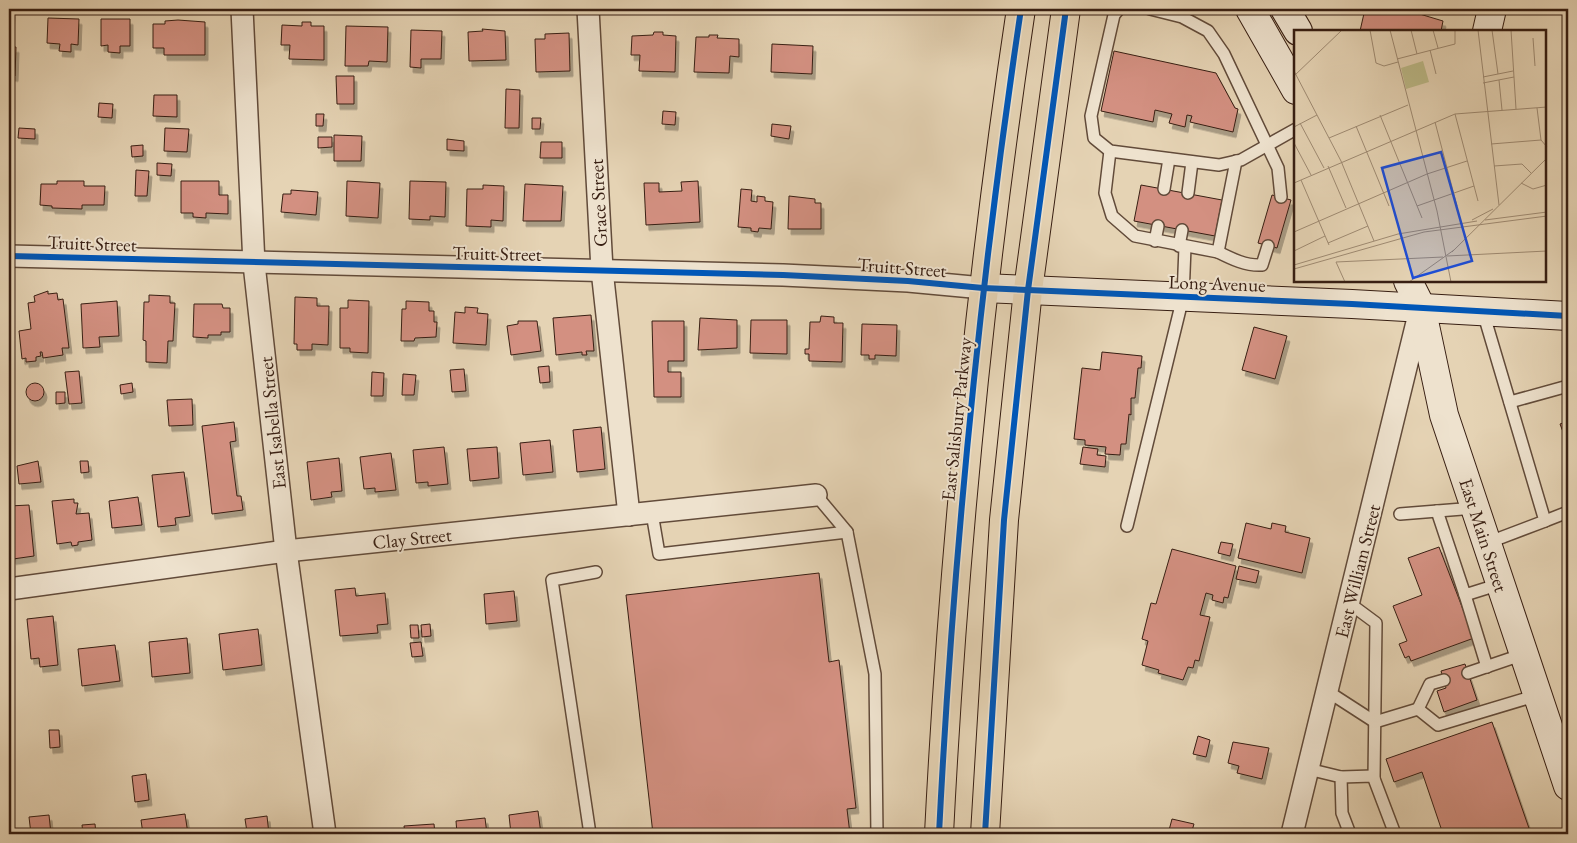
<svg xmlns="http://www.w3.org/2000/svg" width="1577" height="843" font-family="'EB Garamond',serif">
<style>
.building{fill:#d39081;stroke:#371e12;filter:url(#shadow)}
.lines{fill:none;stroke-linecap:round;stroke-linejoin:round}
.lane-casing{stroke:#624b3a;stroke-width:14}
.street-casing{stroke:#624b3a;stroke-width:24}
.secondary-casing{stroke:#371e12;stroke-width:30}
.primary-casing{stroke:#371e12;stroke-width:30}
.lane{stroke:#eee2ce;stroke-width:11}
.street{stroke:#eee2ce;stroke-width:21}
.secondary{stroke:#eee2ce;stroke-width:28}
.primary{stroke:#e5d3b4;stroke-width:28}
.cycleway-casing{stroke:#eee2ce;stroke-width:9}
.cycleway{stroke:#0057b8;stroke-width:6}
.labels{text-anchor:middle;stroke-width:4;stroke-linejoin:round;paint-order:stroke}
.street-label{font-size:19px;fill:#371e12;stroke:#eee2ce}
.inset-road{fill:none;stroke:#9f8b73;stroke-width:1}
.view{fill:#1d4ed8;fill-opacity:0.15;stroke:#1d4ed8;stroke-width:2.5}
.inset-edge{fill:none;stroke:#371e12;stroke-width:2.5}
</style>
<defs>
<filter id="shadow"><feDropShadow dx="3" dy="5.5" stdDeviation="0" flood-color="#0004"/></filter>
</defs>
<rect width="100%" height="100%" fill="#e5d3b4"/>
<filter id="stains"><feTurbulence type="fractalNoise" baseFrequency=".004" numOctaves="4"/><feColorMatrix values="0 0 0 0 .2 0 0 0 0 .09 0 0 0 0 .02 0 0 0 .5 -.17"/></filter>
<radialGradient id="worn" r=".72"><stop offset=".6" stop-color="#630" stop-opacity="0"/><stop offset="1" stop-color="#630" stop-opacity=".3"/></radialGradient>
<!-- building -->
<g class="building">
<polygon points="1365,9 1403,9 1443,21 1441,31 1360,31"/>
<polygon points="9,11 12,11 10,47 16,47 15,76 9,75"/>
<polygon points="48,18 79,19 78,45 71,44 71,52 59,51 60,44 47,43"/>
<polygon points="101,19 130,19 130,46 120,46 120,53 108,52 108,45 101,46"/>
<polygon points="178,20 205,22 205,55 164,55 164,48 153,48 153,24 165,24 165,21"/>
<polygon points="302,22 311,22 311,26 324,26 324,60 289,59 290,45 281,45 282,25 302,26"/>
<polygon points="346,26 388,27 387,62 369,61 368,66 345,66"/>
<polygon points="482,29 505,31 506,60 469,61 468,32 483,31"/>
<polygon points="411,30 442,31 441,59 421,59 421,68 410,67"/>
<polygon points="654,32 663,32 663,35 676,36 675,72 639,71 640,55 631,55 632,36 653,35"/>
<polygon points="569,33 570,71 536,72 535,39 545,39 545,34"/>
<polygon points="709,35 718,35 717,38 739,39 739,57 730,56 729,73 694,72 696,37 709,37"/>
<polygon points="772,44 813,46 812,74 771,72"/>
<polygon points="1114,51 1216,73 1235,108 1238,109 1233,132 1190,122 1192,116 1187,115 1185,127 1169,123 1172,114 1155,110 1153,122 1101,111"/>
<polygon points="336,76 354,76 354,104 337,104"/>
<polygon points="506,89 520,90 519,128 505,128"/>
<polygon points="154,95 177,95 177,117 153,116"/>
<polygon points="99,103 113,104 112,118 98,117"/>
<polygon points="663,111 676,112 675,125 662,124"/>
<polygon points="316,114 324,114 323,126 316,126"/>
<polygon points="532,118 541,118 540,129 532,129"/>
<polygon points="772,124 791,126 789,139 771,136"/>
<polygon points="19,128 35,129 35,139 18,138"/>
<polygon points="165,128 189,129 187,152 164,151"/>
<polygon points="334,135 362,136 361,161 334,161"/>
<polygon points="318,137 332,137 332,147 318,148"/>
<polygon points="447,139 464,141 464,151 447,150"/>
<polygon points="541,142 562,142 562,158 540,158"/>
<polygon points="143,145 143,156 132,157 131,146"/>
<polygon points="157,163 172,164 171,176 157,175"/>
<polygon points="136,170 149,171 147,196 135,196"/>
<polygon points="9,172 11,172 9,208"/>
<polygon points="57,181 84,181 84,186 105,186 104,205 82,205 82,209 52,208 52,206 40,205 41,184 57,184"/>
<polygon points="181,181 219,181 219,195 228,195 228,214 206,213 206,218 193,217 193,213 181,213"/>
<polygon points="347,181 380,183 378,218 346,216"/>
<polygon points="410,181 446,182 445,217 430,216 430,220 409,219"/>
<polygon points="698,181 700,222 646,225 644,183 659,183 659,192 682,191 681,182"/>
<polygon points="525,184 563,186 561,221 523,221"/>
<polygon points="483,185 504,186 503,221 491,220 491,227 466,226 467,189 483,189"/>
<polygon points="1141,185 1222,200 1215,236 1134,221"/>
<polygon points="741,189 752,190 751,201 757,202 757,196 765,197 765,201 773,202 771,229 759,228 758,232 751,231 751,228 738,227"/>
<polygon points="291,190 318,192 316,215 281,212 283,194 291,194"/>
<polygon points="1272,195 1291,200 1277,248 1258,243"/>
<polygon points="789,196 815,199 815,203 821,203 821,229 788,229"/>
<polygon points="48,291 48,294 57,293 58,300 63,299 69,348 62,348 63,355 43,358 42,352 40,352 41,356 36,357 36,361 26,362 26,358 22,359 19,331 31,329 28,303 35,302 34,296"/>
<polygon points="149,295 170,296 170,303 175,303 173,341 168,341 167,363 146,362 146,341 143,340 144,302 149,302"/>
<polygon points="295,297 317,298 317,306 329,306 328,345 312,344 312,350 297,350 297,344 294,344"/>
<polygon points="348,300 369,301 368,353 350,352 350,348 340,348 340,308 348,308"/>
<polygon points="117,301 119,336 99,337 100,347 83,348 81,304"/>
<polygon points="406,301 429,302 429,311 434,311 434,322 437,322 436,337 415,338 414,341 401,341 402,309 406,309"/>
<polygon points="194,304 222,304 223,308 230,308 230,332 221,332 221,335 208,335 208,338 193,337"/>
<polygon points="465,307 478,308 477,313 488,314 486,345 453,343 455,312 465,313"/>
<polygon points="591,315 594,351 586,351 587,355 582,355 582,352 556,355 553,318"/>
<polygon points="821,316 834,317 834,323 843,323 842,362 809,361 809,354 805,354 805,349 809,349 810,322 820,322"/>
<polygon points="700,318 737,320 737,348 698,350"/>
<polygon points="751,320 787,320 787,354 750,353"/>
<polygon points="518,321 537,321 541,351 511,355 507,326 518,324"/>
<polygon points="652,321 684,321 684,361 668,361 668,372 681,372 681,397 654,397"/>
<polygon points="862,324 897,325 896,356 875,355 875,359 869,359 869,355 861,355"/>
<polygon points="1254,327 1287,336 1275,379 1242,370"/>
<polygon points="1102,352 1142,356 1141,368 1138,368 1135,398 1131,398 1131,415 1129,414 1126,444 1121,444 1120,455 1105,454 1106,447 1085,445 1085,440 1074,439 1082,368 1100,370"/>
<polygon points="549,366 550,382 540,383 538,367"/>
<polygon points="464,369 466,391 452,392 450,370"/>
<polygon points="79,371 82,403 69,404 65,372"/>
<polygon points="372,372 384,373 383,396 371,396"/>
<polygon points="403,374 416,375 414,395 402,395"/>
<circle cx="35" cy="392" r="9"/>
<polygon points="132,383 133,392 121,394 120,385"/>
<polygon points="56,392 65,392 65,403 56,404"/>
<polygon points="192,399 193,425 169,426 167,400"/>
<polygon points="1568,421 1568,445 1560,424"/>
<polygon points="234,422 236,441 230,442 237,496 241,496 243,510 212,514 202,426"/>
<polygon points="601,427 605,469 577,472 573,430"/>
<polygon points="550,440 553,472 523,475 520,443"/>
<polygon points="444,447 448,484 428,486 428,482 416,483 413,450"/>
<polygon points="497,447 499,478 470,481 467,449"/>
<polygon points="1083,447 1098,449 1097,455 1106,456 1105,467 1080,464"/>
<polygon points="391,453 396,490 375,492 375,488 364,489 360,457"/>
<polygon points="339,458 342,491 331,492 332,497 311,500 307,462"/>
<polygon points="38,461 41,482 19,484 17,466"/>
<polygon points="80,461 88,461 89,472 81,473"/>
<polygon points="184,472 190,516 175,518 176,525 158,527 152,475"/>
<polygon points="138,497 142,525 112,528 109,501"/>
<polygon points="74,499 74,503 78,503 76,514 89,513 92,540 78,542 78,545 72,546 71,542 57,544 52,501"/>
<polygon points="29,505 34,556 13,559 9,506"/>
<polygon points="1246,523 1271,529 1272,523 1286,526 1285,532 1310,538 1302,573 1238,558"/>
<polygon points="1221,542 1233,544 1230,556 1218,553"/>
<polygon points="1439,547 1474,638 1411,661 1409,656 1405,658 1399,644 1407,641 1393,606 1422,595 1408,558"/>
<polygon points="1172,549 1236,566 1228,598 1224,597 1223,603 1212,600 1213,595 1206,593 1200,615 1210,617 1199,661 1195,660 1193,668 1188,667 1183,680 1158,673 1159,670 1142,665 1148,641 1142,639 1151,603 1156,604"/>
<polygon points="1239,566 1259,571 1256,583 1236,579"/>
<polygon points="819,573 829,662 839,660 856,808 847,809 850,834 653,834 626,595"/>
<polygon points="355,588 356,596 385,593 388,624 377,625 378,633 340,636 335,590"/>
<polygon points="514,591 517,621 486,624 484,594"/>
<polygon points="53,616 58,665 40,667 39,658 31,659 27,619"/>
<polygon points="430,624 431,636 422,637 421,625"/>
<polygon points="410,625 418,625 419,638 411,638"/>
<polygon points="258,629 262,665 223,670 219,634"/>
<polygon points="187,638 190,673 152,677 149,642"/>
<polygon points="421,642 423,656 412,657 410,643"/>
<polygon points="115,645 120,681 82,686 78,649"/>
<polygon points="1465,664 1477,700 1444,712 1437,691 1446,688 1441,671"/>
<polygon points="1492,722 1531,834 1443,834 1422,772 1394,782 1386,759"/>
<polygon points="49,730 59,730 60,747 50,748"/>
<polygon points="1198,736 1210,740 1206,757 1193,754"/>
<polygon points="1233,742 1269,748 1262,779 1237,773 1239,766 1228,763"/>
<polygon points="146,774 149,800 135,802 132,776"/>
<polygon points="538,811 541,834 511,834 509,815"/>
<polygon points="185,814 188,834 143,834 141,820"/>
<polygon points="49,815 51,834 31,834 29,817"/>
<polygon points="267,816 269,834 251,834 251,831 247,832 245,819"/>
<polygon points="485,818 487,834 457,834 456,821"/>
<polygon points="1172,819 1194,824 1191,834 1168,834"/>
<polygon points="95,824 96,834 83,834 82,825"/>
<polygon points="434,824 435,834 405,834 404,826"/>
</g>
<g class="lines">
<defs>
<g id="lane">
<polyline points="1119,9 1114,15 1091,116 1094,138 1110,151 1219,165 1241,160 1296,129"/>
<polyline points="1150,9 1182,17 1208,31 1224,54 1278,168 1281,197"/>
<polyline points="1110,151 1105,193 1112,216 1135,236 1218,252 1236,161"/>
<polyline points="1164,189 1169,159"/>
<polyline points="1188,193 1192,162"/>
<polyline points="1155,241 1158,226"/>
<polyline points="1179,246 1182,230"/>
<path d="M1218 252C1232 259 1246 266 1262 265L1268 246"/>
<polyline points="1483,312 1545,521 1487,543"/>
<polyline points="1510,402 1568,386"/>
<polyline points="816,495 847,532 875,674 877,834"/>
<polyline points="1437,511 1465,595 1500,584"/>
<polyline points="652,513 659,554 847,532"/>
<polyline points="1400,514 1475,508"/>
<polyline points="1545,521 1568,512"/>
<polyline points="1127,526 1183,297 1185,247"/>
<polyline points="1465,595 1487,667"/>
<polyline points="1349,603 1376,623 1374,778"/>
<polyline points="1468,673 1524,654"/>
<polyline points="1327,691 1375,722 1418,709 1438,725 1538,695"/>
<polyline points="1418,709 1430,684 1444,680"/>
<polyline points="1308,769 1341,777 1342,813 1350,834"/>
<polyline points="1341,777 1373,776 1395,834"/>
<polyline points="590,834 552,580 596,572"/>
</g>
<g id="street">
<polyline points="242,9 254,264 286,551 325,834"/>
<polyline points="588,9 602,270 629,515"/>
<polyline points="9,256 783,275 908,281 983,288"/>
<polyline points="9,589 286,551 816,495"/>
<polyline points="1292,834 1420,310"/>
</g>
<g id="secondary">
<polyline points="1250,9 1296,90"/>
<polyline points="1285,9 1298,31"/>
<polyline points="1487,31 1492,9"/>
<polyline points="1408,281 1421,307 1444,415 1568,786"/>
<polyline points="983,288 1352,304 1568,316"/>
</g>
<g id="primary">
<path d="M939 834C953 558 980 282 1021 9"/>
<polyline points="985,834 1004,520 1028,290 1066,9"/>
</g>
</defs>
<!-- lane casing -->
<use href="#lane" class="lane-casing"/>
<!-- street casing -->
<use href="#street" class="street-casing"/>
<!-- secondary casing -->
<use href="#secondary" class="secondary-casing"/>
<!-- primary casing -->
<use href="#primary" class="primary-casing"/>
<!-- lane -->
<use href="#lane" class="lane"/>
<!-- street -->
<use href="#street" class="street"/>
<!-- secondary -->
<use href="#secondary" class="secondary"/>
<!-- primary -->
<use href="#primary" class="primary"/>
<defs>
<g id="cycleway">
<polyline points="9,256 783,275 908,281 983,288 1352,304 1568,316"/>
<path d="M939 834C953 558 980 282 1021 9"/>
<polyline points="985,834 1004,520 1028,290 1066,9"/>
</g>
</defs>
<!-- cycleway casing -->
<use href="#cycleway" class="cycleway-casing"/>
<!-- cycleway -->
<use href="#cycleway" class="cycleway"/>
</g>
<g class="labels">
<!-- street labels -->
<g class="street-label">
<text transform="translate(598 203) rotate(-93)" y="7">Grace Street</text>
<text transform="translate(92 243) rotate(2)" y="7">Truitt Street</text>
<text transform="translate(497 253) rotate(1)" y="7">Truitt Street</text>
<text transform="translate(902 267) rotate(4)" y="7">Truitt Street</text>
<text transform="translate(1217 283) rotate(2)" y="7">Long Avenue</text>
<text transform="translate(956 419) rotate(-84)" y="7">East Salisbury Parkway</text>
<text transform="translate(272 423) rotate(-96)" y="7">East Isabella Street</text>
<text transform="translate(1484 535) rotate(72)" y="7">East Main Street</text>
<text transform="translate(412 538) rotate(-6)" y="7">Clay Street</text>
<text transform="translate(1357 571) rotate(-76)" y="7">East William Street</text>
</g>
</g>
<!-- overview -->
<g transform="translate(1294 30)">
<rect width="252" height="252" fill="#e5d3b4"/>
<path d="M129 31 135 52 112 59 107 38Z" fill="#bcba88"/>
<path class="inset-road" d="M76 0 82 33 90 36 104 32M96 0 143 181 157 252M117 0 123 24M139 0 144 18M184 0 205 175M198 0 204 44M217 0 222 79M239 8 241 36M136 20 142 44M103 29 161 14V0M0 41 47 131 80 211M0 46 48 0M189 47 219 41M205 50 208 80M189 53 220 47M243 78 247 110 253 117M161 84 184 171M86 85 128 188M141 92 163 176M6 93 30 138M62 96 95 176M0 97 23 85M35 108 114 75M0 113 17 145M197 114 247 110M34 136 52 178M200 136 228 134 237 143M7 150 35 215M0 153 161 84 253 77M227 153 239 159 253 155M123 176 180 156M178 190 199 179M191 190 253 182M0 202 133 144 173 131M34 213 74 196M0 221 31 206M158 222 253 128M153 226 253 221M0 235 104 204 183 191M0 239 130 202 253 186M51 252 42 232 149 227M115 252 160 220"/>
<path class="view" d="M147 122 178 231 119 248 88 138Z"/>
<rect width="252" height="252" class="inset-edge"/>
</g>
<!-- margin -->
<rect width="1577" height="843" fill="none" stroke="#e5d3b4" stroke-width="30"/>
<rect x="10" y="10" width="1557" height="823" fill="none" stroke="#371e12" stroke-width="2.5"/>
<rect x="15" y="15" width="1547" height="813" fill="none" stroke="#371e12"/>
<rect width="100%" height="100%" filter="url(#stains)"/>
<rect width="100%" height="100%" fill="url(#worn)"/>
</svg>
